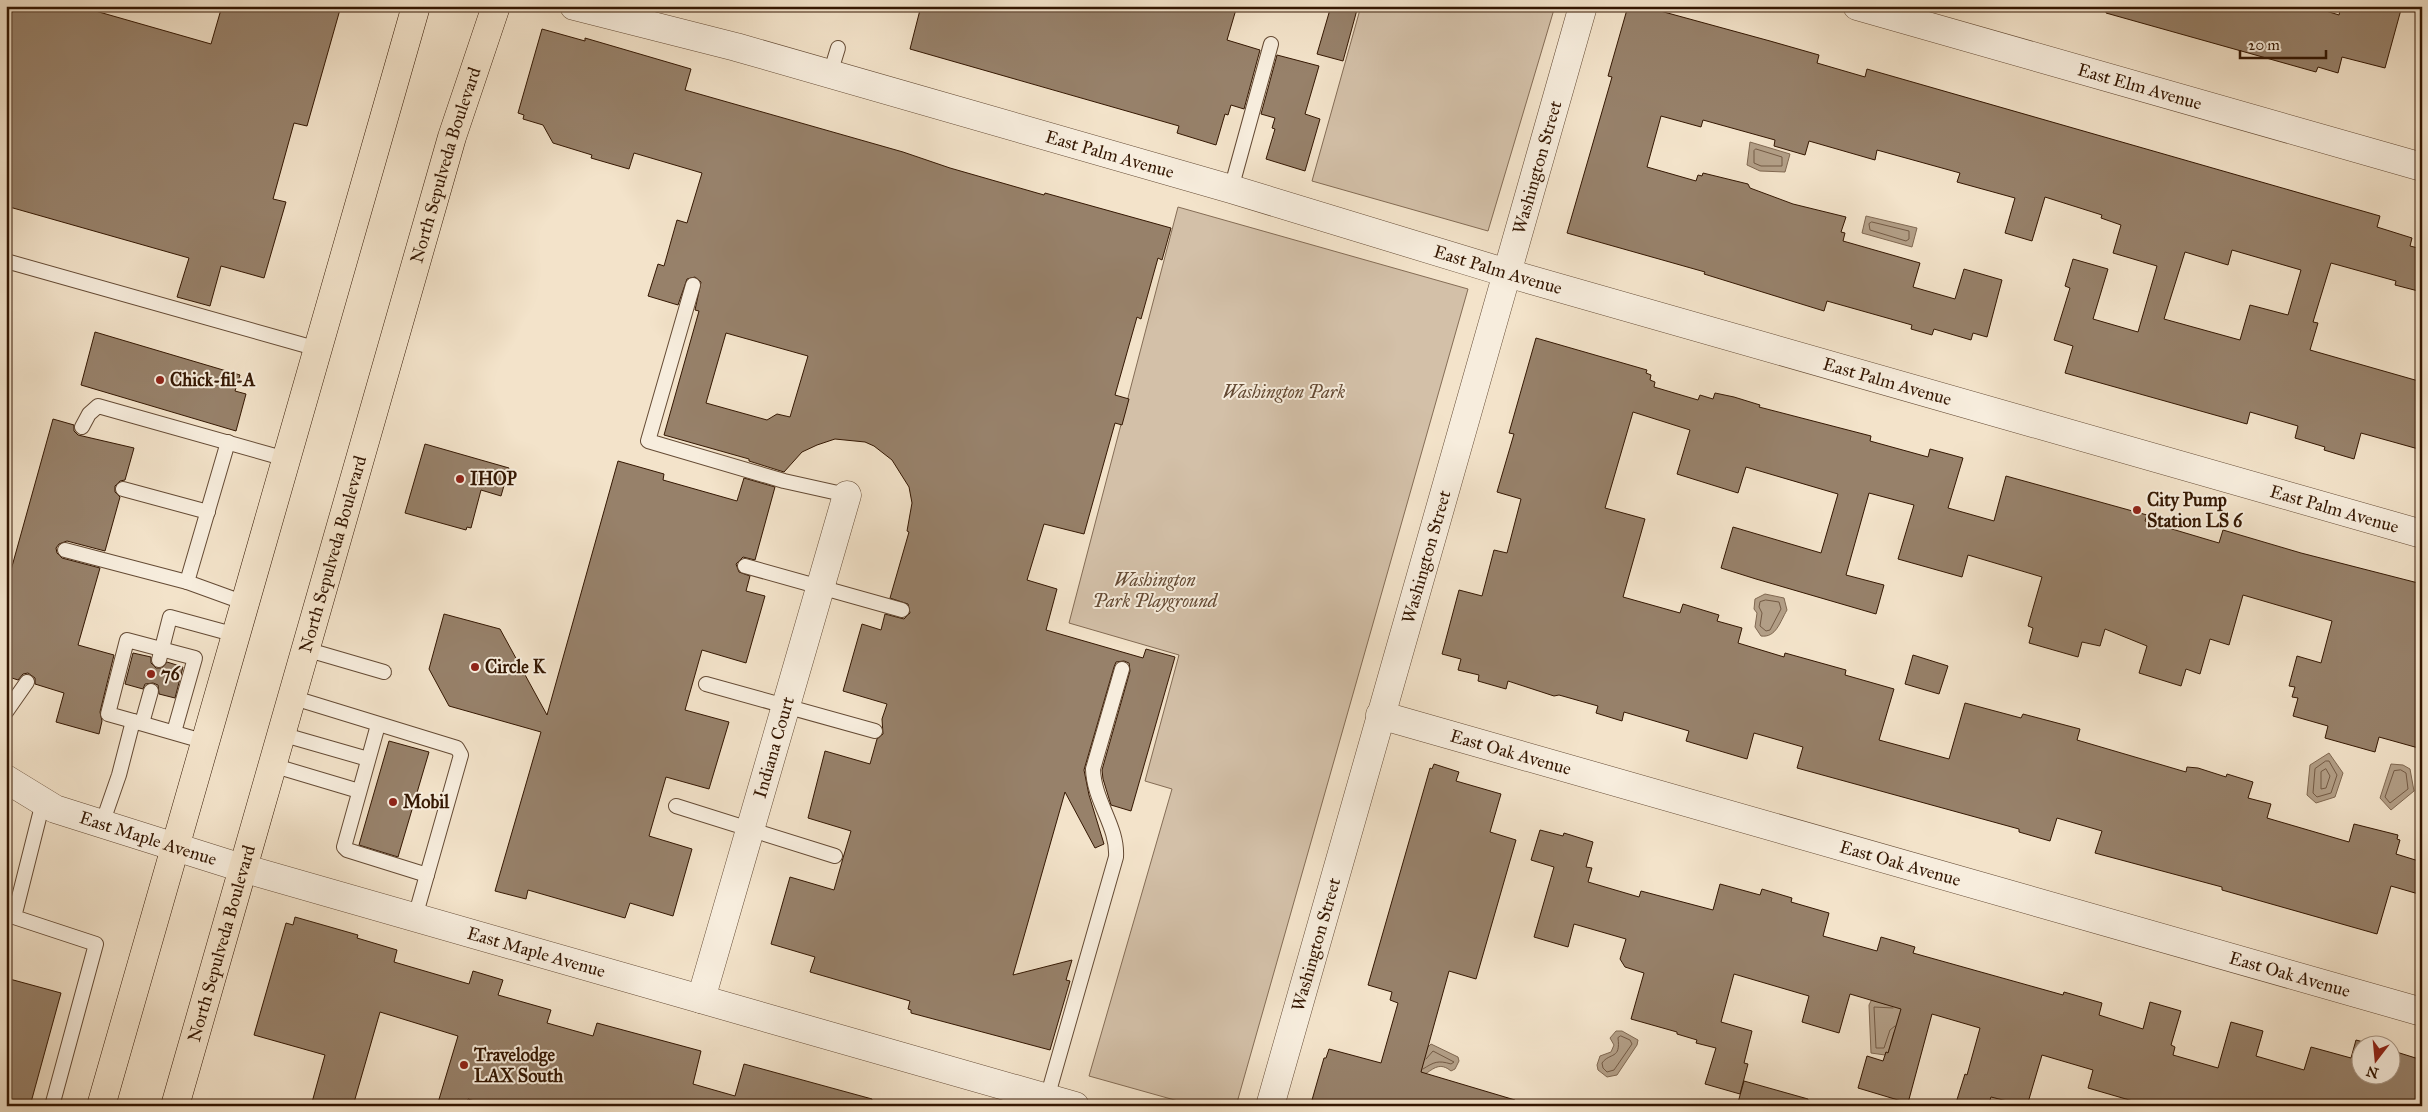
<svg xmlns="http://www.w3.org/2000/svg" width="2428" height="1112" font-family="'IM FELL Great Primer',serif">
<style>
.green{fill:#d3c0a8;stroke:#846c55}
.water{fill:#b29e86;stroke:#806851}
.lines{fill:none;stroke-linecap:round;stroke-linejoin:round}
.shore{stroke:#735a44;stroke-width:1}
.building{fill:#97816a;stroke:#341702;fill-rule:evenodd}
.service-casing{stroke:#644a34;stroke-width:16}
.minor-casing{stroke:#644a34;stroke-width:29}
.tertiary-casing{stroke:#644a34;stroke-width:29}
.trunk-casing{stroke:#341702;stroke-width:29}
.service{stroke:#f7eddd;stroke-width:14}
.minor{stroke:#f7eddd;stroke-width:28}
.tertiary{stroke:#f7eddd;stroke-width:28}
.trunk{stroke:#f3e3ca;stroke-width:28}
.poi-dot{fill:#8f2418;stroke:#f7eddd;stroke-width:2}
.labels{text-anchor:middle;stroke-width:4;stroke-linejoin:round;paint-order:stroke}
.street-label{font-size:18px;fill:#341702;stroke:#f7eddd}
.poi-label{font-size:18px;font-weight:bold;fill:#341702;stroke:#f7eddd;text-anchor:start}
.park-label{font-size:18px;font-style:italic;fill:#644a34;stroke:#f7eddd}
</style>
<rect width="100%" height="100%" fill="#f3e3ca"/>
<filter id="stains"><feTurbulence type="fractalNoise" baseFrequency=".004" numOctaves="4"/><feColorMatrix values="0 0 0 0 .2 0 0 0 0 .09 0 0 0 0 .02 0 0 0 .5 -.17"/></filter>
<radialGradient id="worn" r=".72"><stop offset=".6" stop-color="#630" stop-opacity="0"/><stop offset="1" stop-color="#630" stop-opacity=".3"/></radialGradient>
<!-- green -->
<g class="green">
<polygon points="1361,6 1555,6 1488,231 1312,181"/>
<polygon points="1178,207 1468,289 1236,1106 1196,1106 1089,1076 1172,789 1145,781 1179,655 1069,623"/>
</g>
<!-- water -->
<g class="water">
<polygon points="1750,142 1790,154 1785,172 1760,171 1747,165"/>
<polygon points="1866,216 1917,228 1912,247 1862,233"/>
<path d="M1765 594 1784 598 1787 610C1780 622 1776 638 1761 636L1755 627 1757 613 1754 609 1755 599Z"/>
<polygon points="2329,753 2343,773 2335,797 2316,803 2307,795 2310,765"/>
<polygon points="2391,764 2403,765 2410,769 2414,791 2391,810 2380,798"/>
<polygon points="1872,999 1885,1004 1920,1005 1905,1027 1894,1032 1888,1053 1886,1052 1885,1055 1871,1053 1869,1005"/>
<polygon points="1616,1031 1622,1031 1638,1040 1637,1045 1617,1075 1607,1077 1598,1070 1597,1065 1600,1056 1611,1052 1614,1045 1610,1038"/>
<path d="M1431 1044 1458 1057 1459 1061 1455 1069 1451 1071C1440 1062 1434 1068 1424 1075H1420L1426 1049Z"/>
</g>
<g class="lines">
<!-- shore -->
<g class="shore">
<polygon points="1756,149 1782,157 1782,166 1761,166 1754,163 1754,151"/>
<polygon points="1872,222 1909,231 1909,239 1906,241 1870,230 1869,224"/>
<polygon points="1766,600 1779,602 1781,609 1770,630 1766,631 1760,626 1762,613 1759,607 1760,602"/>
<polygon points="2326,761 2329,761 2337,775 2331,793 2317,797 2313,793 2315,769"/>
<polygon points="2326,769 2330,776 2326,788 2321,789 2321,772"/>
<polygon points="2401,770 2406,773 2408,789 2390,803 2385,797 2394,771"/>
<polyline points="1893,1008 1874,1007 1876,1048 1884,1048 1890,1030 1895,1026"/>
<path d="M1621 1036 1630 1040 1632 1044 1614 1070 1607 1072 1603 1068 1602 1063C1610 1052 1621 1060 1618 1038Z"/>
<path d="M1423 1069C1434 1062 1438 1060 1451 1064L1454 1062 1433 1051 1426 1059"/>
</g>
</g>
<!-- building -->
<g class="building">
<polygon points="6,6 78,6 211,44 222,6 341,6 307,126 294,123 273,199 286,202 264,278 221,266 210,306 177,297 189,258 6,206"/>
<polygon points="921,6 1237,6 1227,40 1260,50 1244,109 1231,105 1228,115 1225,114 1216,145 1177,133 1179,126 910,49"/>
<polygon points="1331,6 1358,6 1343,61 1317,54"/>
<path d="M1628 6H1642L1770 41 1819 55 1817 63 1865 77 1867 69 2380 216 2377 227 2412 238 2410 246 2422 249V292L2395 285 2396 281 2331 263 2313 322 2318 323 2310 350 2422 382V450L2361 433 2354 459 2324 450 2325 447 2295 438 2298 426 2250 412 2247 424 2065 373 2073 346 2054 340 2070 288 2065 286 2073 259 2108 269 2093 319 2138 332 2157 266 2113 253 2121 225 2101 218 2102 215 2045 197 2032 241 2005 233 2015 198 1957 182 1960 173 1877 150 1875 160 1809 141 1805 155 1774 146 1775 140 1703 120 1701 127 1661 116 1647 167 1696 181 1698 175 1702 176 1703 173 1748 184 1750 188 1793 204 1846 217 1841 232 1845 233 1843 241 1920 263 1913 287 1955 299 1964 269 2002 280 1987 337 1973 333 1971 340 1934 329 1932 335 1911 329 1912 325 1827 301 1824 311 1704 274 1705 272 1567 233 1612 77 1608 76ZM2232 250 2301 270 2288 315 2250 305 2240 340 2164 319 2185 252 2228 265Z"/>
<polygon points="2106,6 2310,6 2339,15 2341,6 2402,6 2385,68 2342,57 2338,73 2318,67 2316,72 2106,13"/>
<path d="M542 29 585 41V38L691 69 685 90 903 152 950 168 1044 195 1045 193 1171 228 1162 260 1158 258 1141 319 1137 317 1115 395 1129 399 1122 425 1115 423 1084 534 1044 524 1027 580 1057 589 1046 630 1143 658 1146 649 1175 657 1131 811 1111 805 1103 779 1102 770 1130 671 1129 663 1124 661 1116 662 1114 667 1084 770 1089 795 1104 844 1095 848 1065 792 1013 975 1072 960 1066 980 1070 981 1050 1050 911 1013V1010L908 1009 910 1001 810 972 815 957 771 944 790 877 834 890 843 858 851 831 808 818 825 751 870 764 877 739 883 734 882 719 887 704 843 691 862 624 881 630 885 614 904 619 910 613 908 604 890 598 909 532 907 531 912 503 909 487 892 460 874 446 865 442 835 439 817 445 802 452 784 472 749 461V459L664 435 699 311 695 310 701 282 695 277 687 279 678 305 648 296 658 264 664 266 677 220 687 223 702 173 634 153 629 169 591 158 592 155 553 143 543 125 523 119 524 115 518 113ZM726 333 808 356 790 417 777 414 767 420 706 403Z"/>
<polygon points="1277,55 1319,66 1305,114 1320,119 1305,171 1266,159 1275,129 1272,128 1275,118 1261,114"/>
<polygon points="95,332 240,375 235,391 246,394 236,431 81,385"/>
<polygon points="1536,338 1647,370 1646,373 1651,375 1650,380 1655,382 1654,387 1698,400 1700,395 1713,399 1715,393 1734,397 1760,405 1759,407 1871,436 1870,441 1928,457 1930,449 1963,458 1948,508 1994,521 2006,476 2147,515 2145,521 2219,543 2223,530 2301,553 2422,584 2422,749 2379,737 2375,752 2325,738 2328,726 2293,716 2298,698 2292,697 2295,687 2289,686 2297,656 2321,663 2332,621 2243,595 2229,645 2210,639 2200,674 2186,669 2181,686 2139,673 2147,646 2105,629 2100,646 2082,642 2078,657 2029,643 2033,628 2028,626 2042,577 1968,555 1962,577 1898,559 1914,505 1869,493 1846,575 1884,585 1876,614 1756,579 1721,568 1733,527 1821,553 1838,494 1746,467 1738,493 1677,474 1690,430 1633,412 1605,508 1645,519 1623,597 1680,613 1683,604 1719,615 1717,621 1742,628 1738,643 1784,657 1785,653 1846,670 1845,675 1894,689 1879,740 1949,759 1965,703 2021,718 2023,714 2080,729 2077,740 2186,772 2187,767 2198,768 2226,777 2227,774 2253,782 2248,798 2271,804 2267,818 2349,842 2354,824 2398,835 2397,839 2400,840 2396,854 2422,862 2422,895 2391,886 2377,934 2222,890 2222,887 2095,853 2102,831 2057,818 2050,841 2019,832 2019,829 1797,768 1803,747 1754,733 1747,759 1686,741 1689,731 1624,712 1622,721 1596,713 1598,706 1559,695 1554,696 1508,681 1506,689 1478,681 1479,675 1458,670 1461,659 1442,654 1459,590 1482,596 1494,550 1507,553 1521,499 1497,492 1514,434 1509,433"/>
<polygon points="53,419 74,425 74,431 78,435 134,448 125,480 120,481 115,486 115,492 120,497 105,551 67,541 59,544 56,548 57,553 62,558 100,568 78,645 114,655 100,712 102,721 99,734 56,722 64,693 35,684 35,678 28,673 23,674 18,680 6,676 6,588"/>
<polygon points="425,444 509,468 501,496 481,490 471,528 467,527 466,530 405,513"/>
<polygon points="618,461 664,474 663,480 737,501 744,478 775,487 755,560 743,557 736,564 739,572 750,576 746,591 765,596 746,663 702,650 685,710 729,722 709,789 666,777 649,836 692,849 673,916 630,903 625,918 528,890 526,899 495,891 541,732 449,706 429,669 444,614 500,629 547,715"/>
<polygon points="133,653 151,657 151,663 156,668 162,668 167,662 183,667 175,698 159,694 158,685 153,683 145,684 143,689 125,684"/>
<polygon points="1913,655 1948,666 1939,694 1905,684"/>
<polygon points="389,741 429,752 398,857 359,845"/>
<polygon points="1434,764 1459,772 1456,781 1501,794 1490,832 1516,840 1476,979 1449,971 1421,1072 1515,1100 1514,1106 1333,1106 1312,1100 1324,1058 1326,1058 1329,1049 1381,1063 1398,1003 1390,1000 1392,992 1368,985 1430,768 1432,769"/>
<polygon points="1540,830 1563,836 1564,833 1593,842 1586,867 1592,868 1588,882 1639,897 1641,891 1713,910 1720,884 1760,895 1762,889 1792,898 1791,902 1829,913 1823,936 1877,951 1881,937 1915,947 1913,953 2063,995 2064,992 2102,1003 2099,1015 2143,1029 2150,1002 2181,1011 2171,1045 2175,1047 2173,1055 2218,1068 2231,1022 2263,1031 2256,1056 2304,1070 2311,1047 2351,1058 2356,1040 2371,1044 2360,1044 2360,1074 2390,1074 2390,1050 2422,1060 2422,1106 2150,1106 2088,1088 2093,1070 2042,1055 2027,1106 1991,1097 1988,1106 1955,1106 1965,1074 1967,1075 1980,1028 1932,1014 1908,1103 1858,1088 1867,1056 1883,1061 1886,1052 1888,1053 1901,1009 1850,994 1839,1033 1802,1022 1809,996 1734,974 1721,1022 1752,1031 1744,1063 1748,1064 1740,1094 1705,1084 1716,1048 1696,1043 1697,1040 1677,1034 1677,1032 1631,1019 1644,973 1625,967 1620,959 1626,939 1574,924 1568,947 1534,937 1554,867 1531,860"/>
<polygon points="295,917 358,935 357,938 397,950 394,962 469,984 473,971 503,980 498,995 551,1010 547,1023 593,1036 597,1023 701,1051 693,1084 735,1096 744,1064 872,1099 871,1106 491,1106 468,1099 466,1106 437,1106 458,1036 380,1012 353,1106 311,1106 325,1055 254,1035 286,923 293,925"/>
<polygon points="6,978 61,993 30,1106 6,1106"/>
<polygon points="1744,1081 1808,1099 1807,1106 1737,1106"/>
</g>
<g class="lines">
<defs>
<g id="service">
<polyline points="830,74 838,48"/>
<polyline points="1231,189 1271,44"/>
<polyline points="6,261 318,349"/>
<polyline points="693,285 648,441 784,481 847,495"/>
<polyline points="82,427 89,414 98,406 286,459"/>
<polyline points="228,442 187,582 245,603"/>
<polyline points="123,489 208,512"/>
<polyline points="65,550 187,582"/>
<polyline points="745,566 902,610"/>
<polyline points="305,649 384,672"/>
<polyline points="159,660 170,617 236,635"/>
<polyline points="706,684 875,731"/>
<polyline points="291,697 457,748 461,755 415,917"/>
<polyline points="6,712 27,682"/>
<polyline points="133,721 108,714 127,640 195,658 174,732"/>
<polyline points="142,723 151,691"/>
<polyline points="378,725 344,847 347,850 427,875"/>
<polyline points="281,734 368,759"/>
<polyline points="272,765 359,791"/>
<polyline points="43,802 14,917 96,944 52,1106"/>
<polyline points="676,806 835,856"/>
<polyline points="102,824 119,775 133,721 206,742"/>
<path d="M1047 1098 1116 857C1118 826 1094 802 1093 769L1122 669"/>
</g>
<g id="minor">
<path id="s1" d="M574 6 736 47 1231 189 1507 273 2422 534"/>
<path id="s2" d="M1857 6 2422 167"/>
<path id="s3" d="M1380 715 2422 1012"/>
<path id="s4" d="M242 868 1075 1106"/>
<path id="s5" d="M701 999 847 495"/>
<path id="s6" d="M1270 1106 1583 6"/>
</g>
<g id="tertiary">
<path id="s7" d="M6 779 55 809 242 868"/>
</g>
<g id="trunk">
<polyline points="101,1106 416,6"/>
<path id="s8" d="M175 1106 452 137 496 6"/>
</g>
</defs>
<!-- service casing -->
<use href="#service" class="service-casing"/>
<!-- minor casing -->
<use href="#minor" class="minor-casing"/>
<!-- tertiary casing -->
<use href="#tertiary" class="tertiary-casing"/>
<!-- trunk casing -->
<use href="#trunk" class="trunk-casing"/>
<!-- service -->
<use href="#service" class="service"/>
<!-- minor -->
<use href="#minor" class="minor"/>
<!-- tertiary -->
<use href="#tertiary" class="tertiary"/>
<!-- trunk -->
<use href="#trunk" class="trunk"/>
</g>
<!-- markers -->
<g class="poi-dot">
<circle cx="160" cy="380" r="5"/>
<circle cx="460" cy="479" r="5"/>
<circle cx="2137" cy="510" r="5"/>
<circle cx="475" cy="667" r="5"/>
<circle cx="151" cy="674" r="5"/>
<circle cx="393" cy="802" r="5"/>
<circle cx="464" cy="1065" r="5"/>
</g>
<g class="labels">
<!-- street labels -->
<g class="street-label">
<text dy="6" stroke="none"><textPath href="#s2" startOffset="294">East Elm Avenue</textPath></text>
<text dy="6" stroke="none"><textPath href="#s1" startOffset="556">East Palm Avenue</textPath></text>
<text dy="6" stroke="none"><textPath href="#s8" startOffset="979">North Sepulveda Boulevard</textPath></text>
<text dy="6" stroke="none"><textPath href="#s6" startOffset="976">Washington Street</textPath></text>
<text dy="6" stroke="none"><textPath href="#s1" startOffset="961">East Palm Avenue</textPath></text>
<text dy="6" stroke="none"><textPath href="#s1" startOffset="1366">East Palm Avenue</textPath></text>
<text dy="6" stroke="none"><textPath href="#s1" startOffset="1831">East Palm Avenue</textPath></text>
<text dy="6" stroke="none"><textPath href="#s8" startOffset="574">North Sepulveda Boulevard</textPath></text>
<text dy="6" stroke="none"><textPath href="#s6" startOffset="571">Washington Street</textPath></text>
<text dy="6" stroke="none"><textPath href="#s5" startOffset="262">Indiana Court</textPath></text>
<text dy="6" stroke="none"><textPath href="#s3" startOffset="136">East Oak Avenue</textPath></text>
<text dy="6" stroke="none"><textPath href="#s7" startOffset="155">East Maple Avenue</textPath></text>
<text dy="6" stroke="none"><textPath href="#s3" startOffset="541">East Oak Avenue</textPath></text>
<text dy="6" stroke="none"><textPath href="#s8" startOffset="169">North Sepulveda Boulevard</textPath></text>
<text dy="6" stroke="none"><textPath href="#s6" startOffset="168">Washington Street</textPath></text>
<text dy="6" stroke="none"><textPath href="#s4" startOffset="306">East Maple Avenue</textPath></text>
<text dy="6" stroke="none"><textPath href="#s3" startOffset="946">East Oak Avenue</textPath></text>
</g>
<!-- poi labels -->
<g class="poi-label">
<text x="170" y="386">Chick-fil-A</text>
<text x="470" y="485">IHOP</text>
<text x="2147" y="506">City Pump<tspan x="2147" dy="21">Station LS 6</tspan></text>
<text x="485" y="673">Circle K</text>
<text x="161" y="680">76</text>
<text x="403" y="808">Mobil</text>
<text x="474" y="1061">Travelodge<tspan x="474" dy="21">LAX South</tspan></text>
</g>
<!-- park labels -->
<g class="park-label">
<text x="1284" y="398">Washington Park</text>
<text x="1155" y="586">Washington<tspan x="1155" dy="21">Park Playground</tspan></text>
</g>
</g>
<!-- margin -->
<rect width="2428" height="1112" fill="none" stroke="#f3e3ca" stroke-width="25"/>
<rect x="8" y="8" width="2413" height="1097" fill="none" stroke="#341702" stroke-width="2.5"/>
<rect x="12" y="12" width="2403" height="1087" fill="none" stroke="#341702"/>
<!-- north arrow -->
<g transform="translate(2376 1060) rotate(196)"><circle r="24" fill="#f7eddd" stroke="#a99785"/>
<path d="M0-4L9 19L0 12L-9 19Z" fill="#8f2418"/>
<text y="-8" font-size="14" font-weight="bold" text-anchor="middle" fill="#341702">N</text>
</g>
<!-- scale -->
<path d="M2240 50v8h86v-8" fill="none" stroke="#341702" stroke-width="2.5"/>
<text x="2248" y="50" font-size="15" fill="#341702" stroke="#f7eddd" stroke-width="4" paint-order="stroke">20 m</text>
<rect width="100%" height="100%" filter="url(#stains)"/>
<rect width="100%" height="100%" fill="url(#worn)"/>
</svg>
